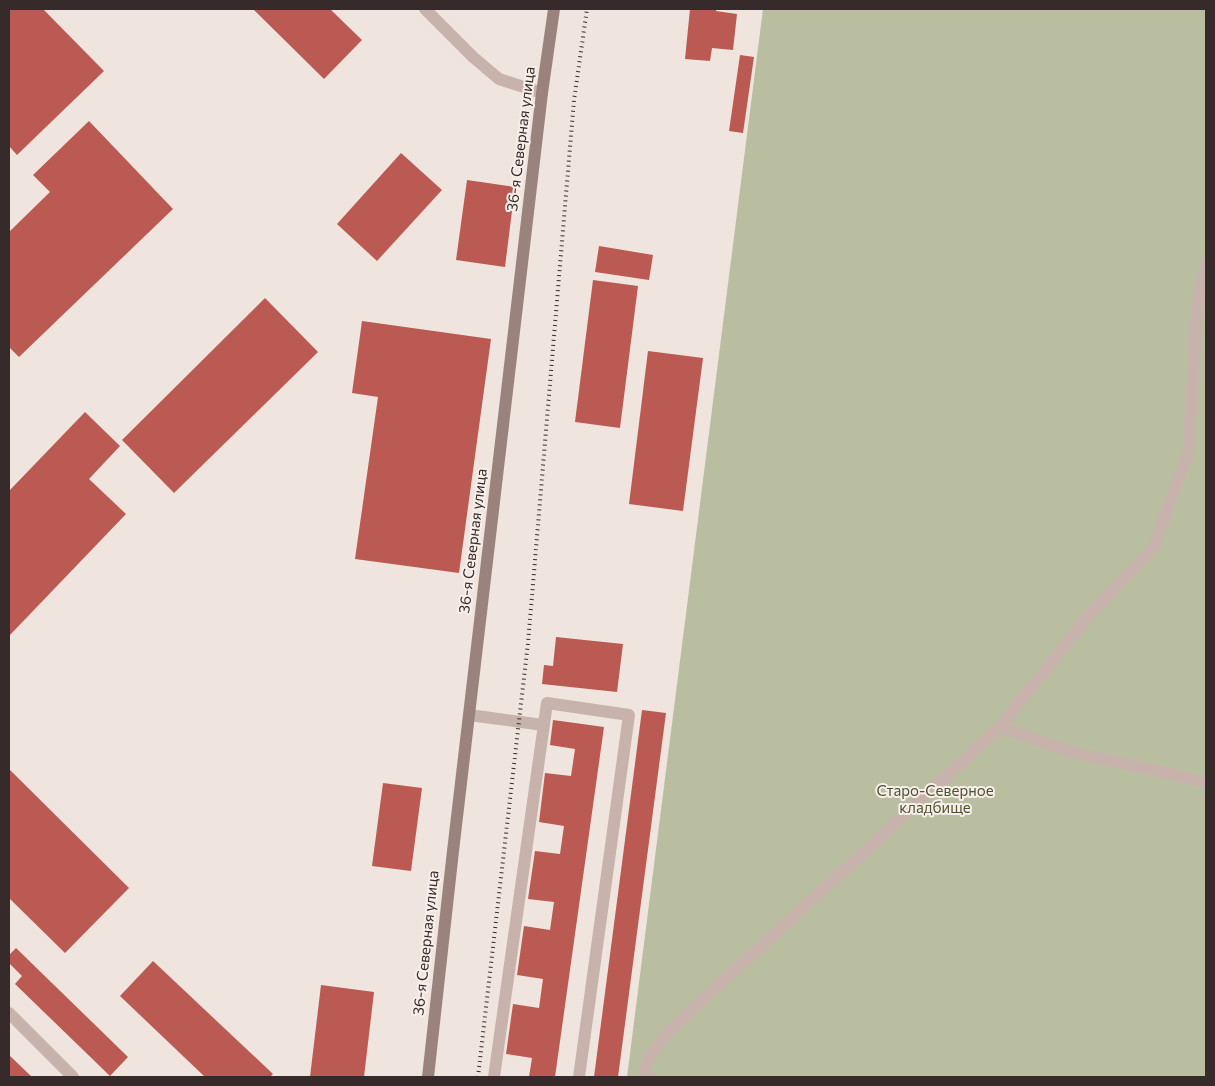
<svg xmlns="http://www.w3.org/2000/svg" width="1215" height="1086" font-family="Commissioner,sans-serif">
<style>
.green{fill:#b9bea0}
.building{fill:#ba5a52}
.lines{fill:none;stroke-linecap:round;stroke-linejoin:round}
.lane{stroke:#c7b3ab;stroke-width:12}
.street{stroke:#c7b3ab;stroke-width:12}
.secondary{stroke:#9b837d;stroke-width:12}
.rail{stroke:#362b2a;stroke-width:4;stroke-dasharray:1 4;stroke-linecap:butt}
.labels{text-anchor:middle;stroke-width:4;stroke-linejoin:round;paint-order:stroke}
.street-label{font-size:15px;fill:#362b2a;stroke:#f8efea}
.park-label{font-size:15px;fill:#4b5230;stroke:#f8efea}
</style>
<rect width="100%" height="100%" fill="#f0e5de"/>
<!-- green -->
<polygon class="green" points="763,9 1206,9 1206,1077 627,1077"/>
<!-- building -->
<g class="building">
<polygon points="9,9 43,9 104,71 17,155 9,146"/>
<polygon points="253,9 330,9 362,40 324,79"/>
<polygon points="690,9 716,9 716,11 737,14 733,50 712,48 710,61 685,59"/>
<polygon points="740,55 754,57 743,133 729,131"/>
<polygon points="89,121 173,209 19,357 9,347 9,232 50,192 33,175"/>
<polygon points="401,153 442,190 377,261 337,224"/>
<polygon points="467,180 515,187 505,267 456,260"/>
<polygon points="599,246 653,255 649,280 595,272"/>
<polygon points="593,280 638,286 620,428 575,422"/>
<polygon points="265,298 318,352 174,493 122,440"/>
<polygon points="362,321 491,339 459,573 355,559 378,397 352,393"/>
<polygon points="648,351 703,358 683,511 629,504"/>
<polygon points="85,412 120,446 89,479 126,514 9,636 9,491"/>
<polygon points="556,637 623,644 617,692 542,684 544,665 553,666"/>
<polygon points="642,710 666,713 618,1077 594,1077"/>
<polygon points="553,720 604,727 555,1077 529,1077 532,1058 506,1054 513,1004 539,1008 543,979 517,975 524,926 550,930 554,902 528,899 535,851 560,854 564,826 539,822 545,773 571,776 575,749 550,745"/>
<polygon points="9,769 129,888 65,953 9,898"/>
<polygon points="383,783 422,788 411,871 372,866"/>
<polygon points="16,948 128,1057 110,1076 15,984 22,976 9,963 9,955"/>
<polygon points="153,961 273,1074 270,1077 205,1077 120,996"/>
<polygon points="321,985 374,992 364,1077 310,1077"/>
<polygon points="9,1055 32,1077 9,1077"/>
</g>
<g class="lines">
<!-- lane -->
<g class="lane">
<polyline points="469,715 543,725"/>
<polyline points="1000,727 1072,752 1206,782"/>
<polyline points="494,1077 547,703 629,715 579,1077"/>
<polyline points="651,1077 645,1072 647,1061 670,1030 1000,727 1086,619 1153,548 1188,454 1198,298 1206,264"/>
</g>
<!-- street -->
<g class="street">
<polyline points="425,9 473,57 499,79 542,93"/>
<polyline points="9,1013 73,1077"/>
</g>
<!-- secondary -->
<polyline class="secondary" points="428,1077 453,851 542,93 554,9"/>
<!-- rail -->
<polyline class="rail" points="478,1077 528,643 574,100 587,9"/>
</g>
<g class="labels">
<!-- street labels -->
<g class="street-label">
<text transform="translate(521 139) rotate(-83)" y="5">36-я Северная улица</text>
<text transform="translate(473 541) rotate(-83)" y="5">36-я Северная улица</text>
<text transform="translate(426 943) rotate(-84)" y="5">36-я Северная улица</text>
</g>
<!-- park labels -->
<g class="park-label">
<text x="935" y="796">Старо-Северное<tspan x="935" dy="17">кладбище</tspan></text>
</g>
</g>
<!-- border -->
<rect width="1215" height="1086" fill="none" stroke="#362b2a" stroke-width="20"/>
</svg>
